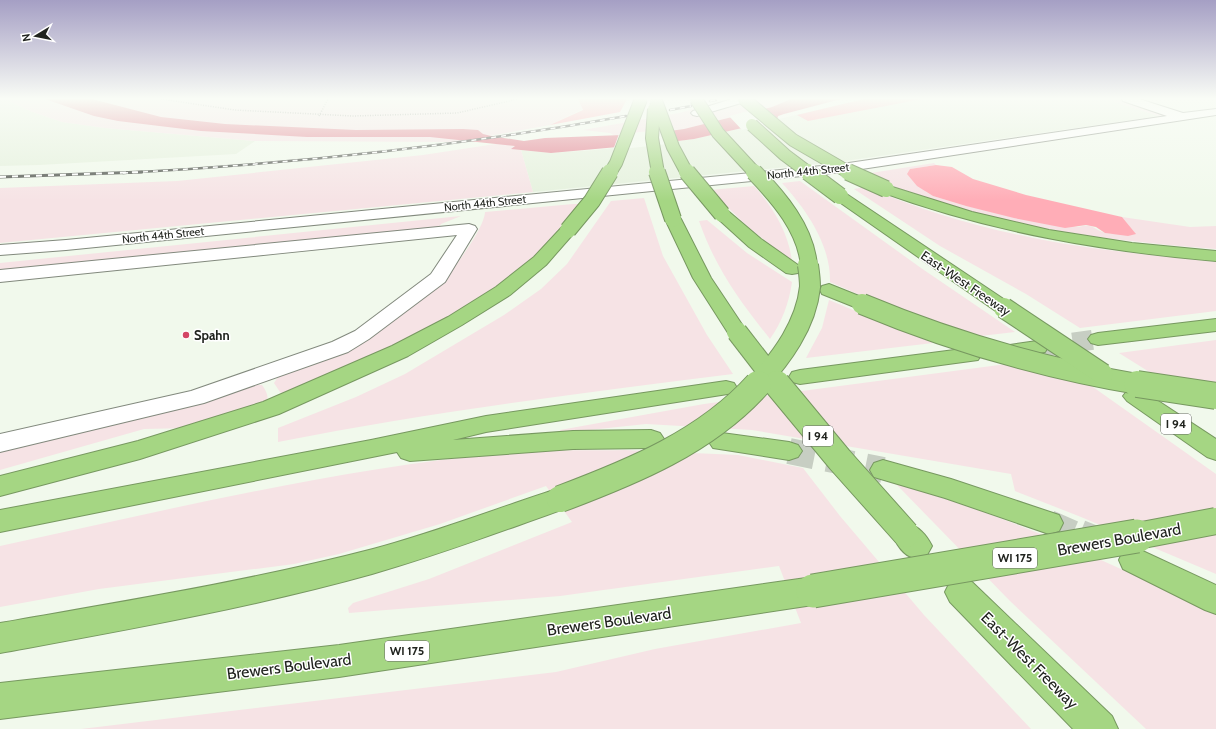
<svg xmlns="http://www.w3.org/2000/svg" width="1216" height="729" font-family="Cabin,sans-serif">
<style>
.built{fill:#e5f1dd}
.green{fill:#f6e3e5}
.forest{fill:#ffadb7}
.water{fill:#e17f8e}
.pier{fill:#f1f9ec}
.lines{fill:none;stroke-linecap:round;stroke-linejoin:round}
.highway-tunnel-far2{stroke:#c7cec3;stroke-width:20;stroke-dasharray:20 10;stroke-linecap:butt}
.highway-tunnel-far1{stroke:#c7cec3;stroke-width:26;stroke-dasharray:26 13;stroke-linecap:butt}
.highway-tunnel{stroke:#c7cec3;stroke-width:33;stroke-dasharray:33 16;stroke-linecap:butt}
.minor-casing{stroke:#82897d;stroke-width:2}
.highway-casing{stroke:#779860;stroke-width:2}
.path{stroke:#858b82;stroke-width:1.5;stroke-dasharray:1 1.5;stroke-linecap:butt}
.minor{fill:#fff;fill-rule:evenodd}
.highway{fill:#a5d683;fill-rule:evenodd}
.rail-far1-casing{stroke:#51554f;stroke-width:2.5}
.rail-casing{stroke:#51554f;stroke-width:3}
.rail-far1{stroke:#fff;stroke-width:1.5;stroke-dasharray:5;stroke-linecap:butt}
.rail{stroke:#fff;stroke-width:2;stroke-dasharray:6;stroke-linecap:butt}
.highway-bridge-far4-casing{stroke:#779860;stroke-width:14;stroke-linecap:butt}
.highway-bridge-far3-casing{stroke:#779860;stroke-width:18;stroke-linecap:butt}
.highway-bridge-far2-casing{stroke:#779860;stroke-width:22;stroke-linecap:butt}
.highway-bridge-far1-casing{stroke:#779860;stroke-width:28;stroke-linecap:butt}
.highway-bridge-casing{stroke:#779860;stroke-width:35;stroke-linecap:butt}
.highway-bridge-far4{stroke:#a5d683;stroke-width:12}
.highway-bridge-far3{stroke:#a5d683;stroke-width:16}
.highway-bridge-far2{stroke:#a5d683;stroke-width:20}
.highway-bridge-far1{stroke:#a5d683;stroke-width:26}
.highway-bridge{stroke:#a5d683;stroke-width:33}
.poi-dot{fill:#d44566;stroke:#fff;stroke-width:1.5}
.labels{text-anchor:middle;stroke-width:3;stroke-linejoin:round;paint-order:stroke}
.far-street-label{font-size:11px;fill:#21241f;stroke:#fff}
.shield{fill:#fff;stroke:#646662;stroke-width:1}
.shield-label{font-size:12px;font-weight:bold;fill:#21241f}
.street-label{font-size:13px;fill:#21241f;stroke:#fff}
.poi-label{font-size:13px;font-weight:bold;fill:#21241f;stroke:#fff;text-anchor:start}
.near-street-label{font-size:16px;fill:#21241f;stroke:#fff}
</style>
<rect width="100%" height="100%" fill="#f1f9ec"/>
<!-- built -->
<g class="built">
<polygon points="0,99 5,99 30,111 62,122 105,128 255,141 236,154 39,165 0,166"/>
<polygon points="864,99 1106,99 1159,116 838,162 533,192 521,150 551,153 595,150 694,139"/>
</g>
<!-- green -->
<g class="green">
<polygon points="5,99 578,99 583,109 550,125 455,142 255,141 105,128 62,122 30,111"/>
<polygon points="729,99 791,99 772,107 684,129 615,136 610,133 583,130 679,113"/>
<polygon points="1106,99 1120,99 1163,115 1159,116"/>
<polygon points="502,143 515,146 512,149 521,150 533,192 0,243 0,188 177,181 423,155"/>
<path d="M934 163 936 165 910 169 926 192 933 196 966 206 1078 227C1095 223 1093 230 1106 233 1115 235 1126 233 1135 233L1122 217 1190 227 1216 226V249C1138 243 1060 234 984 215 955 208 924 201 897 188 888 184 879 178 871 173Z"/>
<path d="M800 181 921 268 1015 332 972 337 892 309 830 282C831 245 806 209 782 183Z"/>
<path d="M754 186C773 207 789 233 792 262L748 227 710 190Z"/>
<path d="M866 187C918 209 973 226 1029 237 1090 250 1153 255 1216 262V311L1080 328 1026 294 940 246 854 189Z"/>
<path d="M644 198 663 256 707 335 733 374C581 393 429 412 278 442V428L356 397 405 374 504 315 541 289 567 264 611 201Z"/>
<path d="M573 204H579L552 238 536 256 498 286 445 320 405 341 284 394 280 392 274 383 278 377 295 370 444 280C455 267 484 229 485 212Z"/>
<polygon points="461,216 441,224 439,227 0,273 0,263"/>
<path d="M707 220 747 253 792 282C789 303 782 322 770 339 739 300 716 269 699 221Z"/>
<polygon points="829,300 933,343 806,358 822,328"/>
<polygon points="1216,340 1216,385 1159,378 1119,353"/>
<polygon points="1052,358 1216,474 1216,574 1081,517 1015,491 1011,474 752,430 646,424 561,433 560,430 704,404"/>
<path d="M256 385H262C265 389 269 396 267 400L190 428 144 429 0 470V449L208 401Z"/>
<path d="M625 450 738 455 803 468 840 516 924 615 1031 729H81L556 672 655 649 801 623 779 566 560 596 349 613 348 608 353 603 429 579 572 522 546 486 440 524 339 554 294 564 99 589 0 607V546C166 510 332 470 501 453 541 449 585 451 625 450Z"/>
<path d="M896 484C1007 515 1113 563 1216 615V729H1146L1010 601Z"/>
</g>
<!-- forest -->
<g class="forest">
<polygon points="578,99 627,99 620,112 550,125 583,110"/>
<polygon points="864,99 922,99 808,121 797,115"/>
<polygon points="936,165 952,167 973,179 1026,195 1122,217 1136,234 1128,236 1105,233 1096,227 1086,225 1065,228 1014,218 966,206 933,196 917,186 907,174 910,169"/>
</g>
<!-- water -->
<polygon class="water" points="45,99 92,99 161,117 225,124 356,130 463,129 478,130 483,134 491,136 524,141 545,138 648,134 684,129 772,107 791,99 841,99 784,114 778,116 777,120 694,139 662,143 551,153 511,149 515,146 430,137 307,137 201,131 118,121 94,116"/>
<!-- pier -->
<g class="pier">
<polygon points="760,108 776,122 742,130 729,116"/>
<polygon points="672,129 677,143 613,150 619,134"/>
</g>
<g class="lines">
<!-- highway-tunnel-far2 -->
<polyline class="highway-tunnel-far2" points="1043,347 1098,339"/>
<!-- highway-tunnel-far1 -->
<g class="highway-tunnel-far1">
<polyline points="789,451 883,470"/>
<polyline points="1049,523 1081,537"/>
</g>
<!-- highway-tunnel -->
<polyline class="highway-tunnel" points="1079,536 1094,542"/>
<defs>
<g id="minor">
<polygon points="732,99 749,99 748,101 697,116 693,115 691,113 693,111"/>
<polygon points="1122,99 1139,99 1183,113 1216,109 1216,115 842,172 66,250 0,255 0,245 66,240 842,164 1167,116 1123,101"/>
<polygon points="469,224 475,226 477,229 445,282 369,339 348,352 204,403 0,452 0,434 191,391 332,342 355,331 431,274 457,235 0,282 0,270"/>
</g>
<g id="highway">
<path d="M886 185 972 212 1049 230 1132 243 1216 251V261C1100 251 991 232 881 192L879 189 881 186Z"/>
<polygon points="840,191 845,193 1011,304 1014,308 1011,312 1004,314 997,312 835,199 832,196 835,193"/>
<polygon points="722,209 728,211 761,239 798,265 801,269 798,273 792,274 786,273 749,247 716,217 714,214 716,211"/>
<polygon points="673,214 679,216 681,219 711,278 747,332 744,336 737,338 730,336 693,278 665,219 667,216"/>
<polygon points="568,225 574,227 576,230 574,233 546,265 510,295 462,325 408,356 279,414 140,459 0,496 0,476 138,441 263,402 392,346 448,317 496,287 534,257 562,227"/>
<polygon points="829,284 869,300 872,304 869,308 862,310 822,294 820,290 822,286"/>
<polygon points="1216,319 1216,331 1098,345 1091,343 1088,339 1091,335 1098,333"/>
<polygon points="1037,341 1045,342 1048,347 1045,352 1018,356 1010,355 1007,350 1010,345"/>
<polygon points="970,348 978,350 981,355 978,360 800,384 792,382 789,377 792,372 800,370"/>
<polygon points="726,381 734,383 737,388 734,393 486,432 453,440 573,431 651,430 660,433 664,439 660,445 651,448 573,449 410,461 401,458 397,452 0,532 0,510 371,440 486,416"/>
<polygon points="1135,388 1143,391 1216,439 1216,460 1207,457 1127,401 1123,396 1127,391"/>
<polygon points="722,433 789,442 798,445 802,451 798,457 789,460 713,448 709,442 713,436"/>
<polygon points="883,460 951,479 1059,515 1063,523 1059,531 1049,534 945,498 874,477 870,470 874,463"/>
<path d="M560 488 570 491 574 499 570 507C504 530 439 555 372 574 250 608 125 630 0 653V623C125 601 250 581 373 549 436 532 498 508 560 488Z"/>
<path d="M906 522C919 527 926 534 932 546L927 555C925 556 921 558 918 558 905 559 896 543 892 534L896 526Z"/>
<polygon points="1134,547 1216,585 1216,614 1205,610 1123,569 1119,560 1123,551"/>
<polygon points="813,577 824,581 829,591 824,601 813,605 339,677 0,719 0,683 339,645"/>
<polygon points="961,578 972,582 1112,716 1118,729 1073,729 950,602 945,592 950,582"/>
</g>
</defs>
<!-- minor casing -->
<use href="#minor" class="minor-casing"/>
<!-- highway casing -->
<use href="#highway" class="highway-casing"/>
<!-- path -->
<g class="path">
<polyline points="161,99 235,110 353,116 457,113 518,99"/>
<polyline points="319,116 328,99"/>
</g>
<!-- minor -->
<use href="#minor" class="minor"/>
<!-- highway -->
<use href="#highway" class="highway"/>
<defs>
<g id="rail-far1">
<polyline points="710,101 716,100"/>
<polyline points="670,110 691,106"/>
<path d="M123 173C292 164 459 146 626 116"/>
</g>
<polyline id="rail" points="0,177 142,172"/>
</defs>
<!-- rail-far1 casing -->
<use href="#rail-far1" class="rail-far1-casing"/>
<!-- rail casing -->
<use href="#rail" class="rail-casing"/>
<!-- rail-far1 -->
<use href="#rail-far1" class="rail-far1"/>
<!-- rail -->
<use href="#rail" class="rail"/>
<defs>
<g id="highway-bridge-far4">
<polyline points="696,99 718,133 755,173"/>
<polyline points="744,99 793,140 850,173"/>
<polyline points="656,101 673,147 687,173"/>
<polyline points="654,109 652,138 658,173"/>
<polyline points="752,125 785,155 809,173"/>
<polyline points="610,173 616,163 641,99"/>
</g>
<g id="highway-bridge-far3">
<polyline points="657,172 673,219"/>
<polyline points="687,172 722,214"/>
<path d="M754 172C779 198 806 229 809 266"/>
<polyline points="808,172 840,196"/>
<polyline points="848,172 886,189"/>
<polyline points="568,230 592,201 610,172"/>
</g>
<g id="highway-bridge-far2">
<path d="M862 304C953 342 1046 369 1143 385"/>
<polyline points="1004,308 1103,374"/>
<polyline points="737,332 778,385"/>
<path d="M757 385C782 357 806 325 810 287 810 280 809 272 808 265"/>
</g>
<g id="highway-bridge-far1">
<polyline points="777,384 840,460 906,534"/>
<polyline points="1137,384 1216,396"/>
<path d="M560 499C632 472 706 442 758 384"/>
<polyline points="1132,537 1216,521"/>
</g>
<polyline id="highway-bridge" points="813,591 1137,536"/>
</defs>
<!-- highway-bridge-far4 casing -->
<use href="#highway-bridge-far4" class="highway-bridge-far4-casing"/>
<!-- highway-bridge-far3 casing -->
<use href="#highway-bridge-far3" class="highway-bridge-far3-casing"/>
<!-- highway-bridge-far2 casing -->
<use href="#highway-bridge-far2" class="highway-bridge-far2-casing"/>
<!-- highway-bridge-far1 casing -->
<use href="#highway-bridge-far1" class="highway-bridge-far1-casing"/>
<!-- highway-bridge casing -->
<use href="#highway-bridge" class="highway-bridge-casing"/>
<!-- highway-bridge-far4 -->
<use href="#highway-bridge-far4" class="highway-bridge-far4"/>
<!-- highway-bridge-far3 -->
<use href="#highway-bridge-far3" class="highway-bridge-far3"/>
<!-- highway-bridge-far2 -->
<use href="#highway-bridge-far2" class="highway-bridge-far2"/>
<!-- highway-bridge-far1 -->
<use href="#highway-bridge-far1" class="highway-bridge-far1"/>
<!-- highway-bridge -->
<use href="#highway-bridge" class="highway-bridge"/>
</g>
<!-- sky -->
<linearGradient id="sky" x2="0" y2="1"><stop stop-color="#a59fc4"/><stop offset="0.49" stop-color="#f9fcf6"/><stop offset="1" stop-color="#f9fcf6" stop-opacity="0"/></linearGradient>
<rect width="1216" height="201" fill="url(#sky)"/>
<!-- markers -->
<circle class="poi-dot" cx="186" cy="335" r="4"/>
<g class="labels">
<!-- far-street labels -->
<g class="far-street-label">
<text transform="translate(808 171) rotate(-6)" y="4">North 44th Street</text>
<text transform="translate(485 203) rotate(-6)" y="4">North 44th Street</text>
<text transform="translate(163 235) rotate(-6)" y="4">North 44th Street</text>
</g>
<!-- shield labels -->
<g class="shield">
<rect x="1161" y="414" width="30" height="20" rx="3"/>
<rect x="803" y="426" width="30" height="20" rx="3"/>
<rect x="993" y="548" width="44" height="20" rx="3"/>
<rect x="385" y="641" width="44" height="20" rx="3"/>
</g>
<g class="shield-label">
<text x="1176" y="428">I 94</text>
<text x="818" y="440">I 94</text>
<text x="1015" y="562">WI 175</text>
<text x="407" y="655">WI 175</text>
</g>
<!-- street labels -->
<g class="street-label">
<text transform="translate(966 283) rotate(34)" y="5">East-West Freeway</text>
</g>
<!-- poi labels -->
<g class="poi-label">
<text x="194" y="340">Spahn</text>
</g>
<!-- near-street labels -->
<g class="near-street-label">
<text transform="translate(1119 539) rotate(-10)" y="6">Brewers Boulevard</text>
<text transform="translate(609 621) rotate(-8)" y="6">Brewers Boulevard</text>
<text transform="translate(1030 660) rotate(45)" y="6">East-West Freeway</text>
<text transform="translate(289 666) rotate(-7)" y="6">Brewers Boulevard</text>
</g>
</g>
<!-- north arrow -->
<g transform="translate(36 36) rotate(260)" stroke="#ffffff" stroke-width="3" paint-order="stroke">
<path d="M0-3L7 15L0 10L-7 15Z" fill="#21241f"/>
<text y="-6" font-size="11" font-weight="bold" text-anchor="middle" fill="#21241f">N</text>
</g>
</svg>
